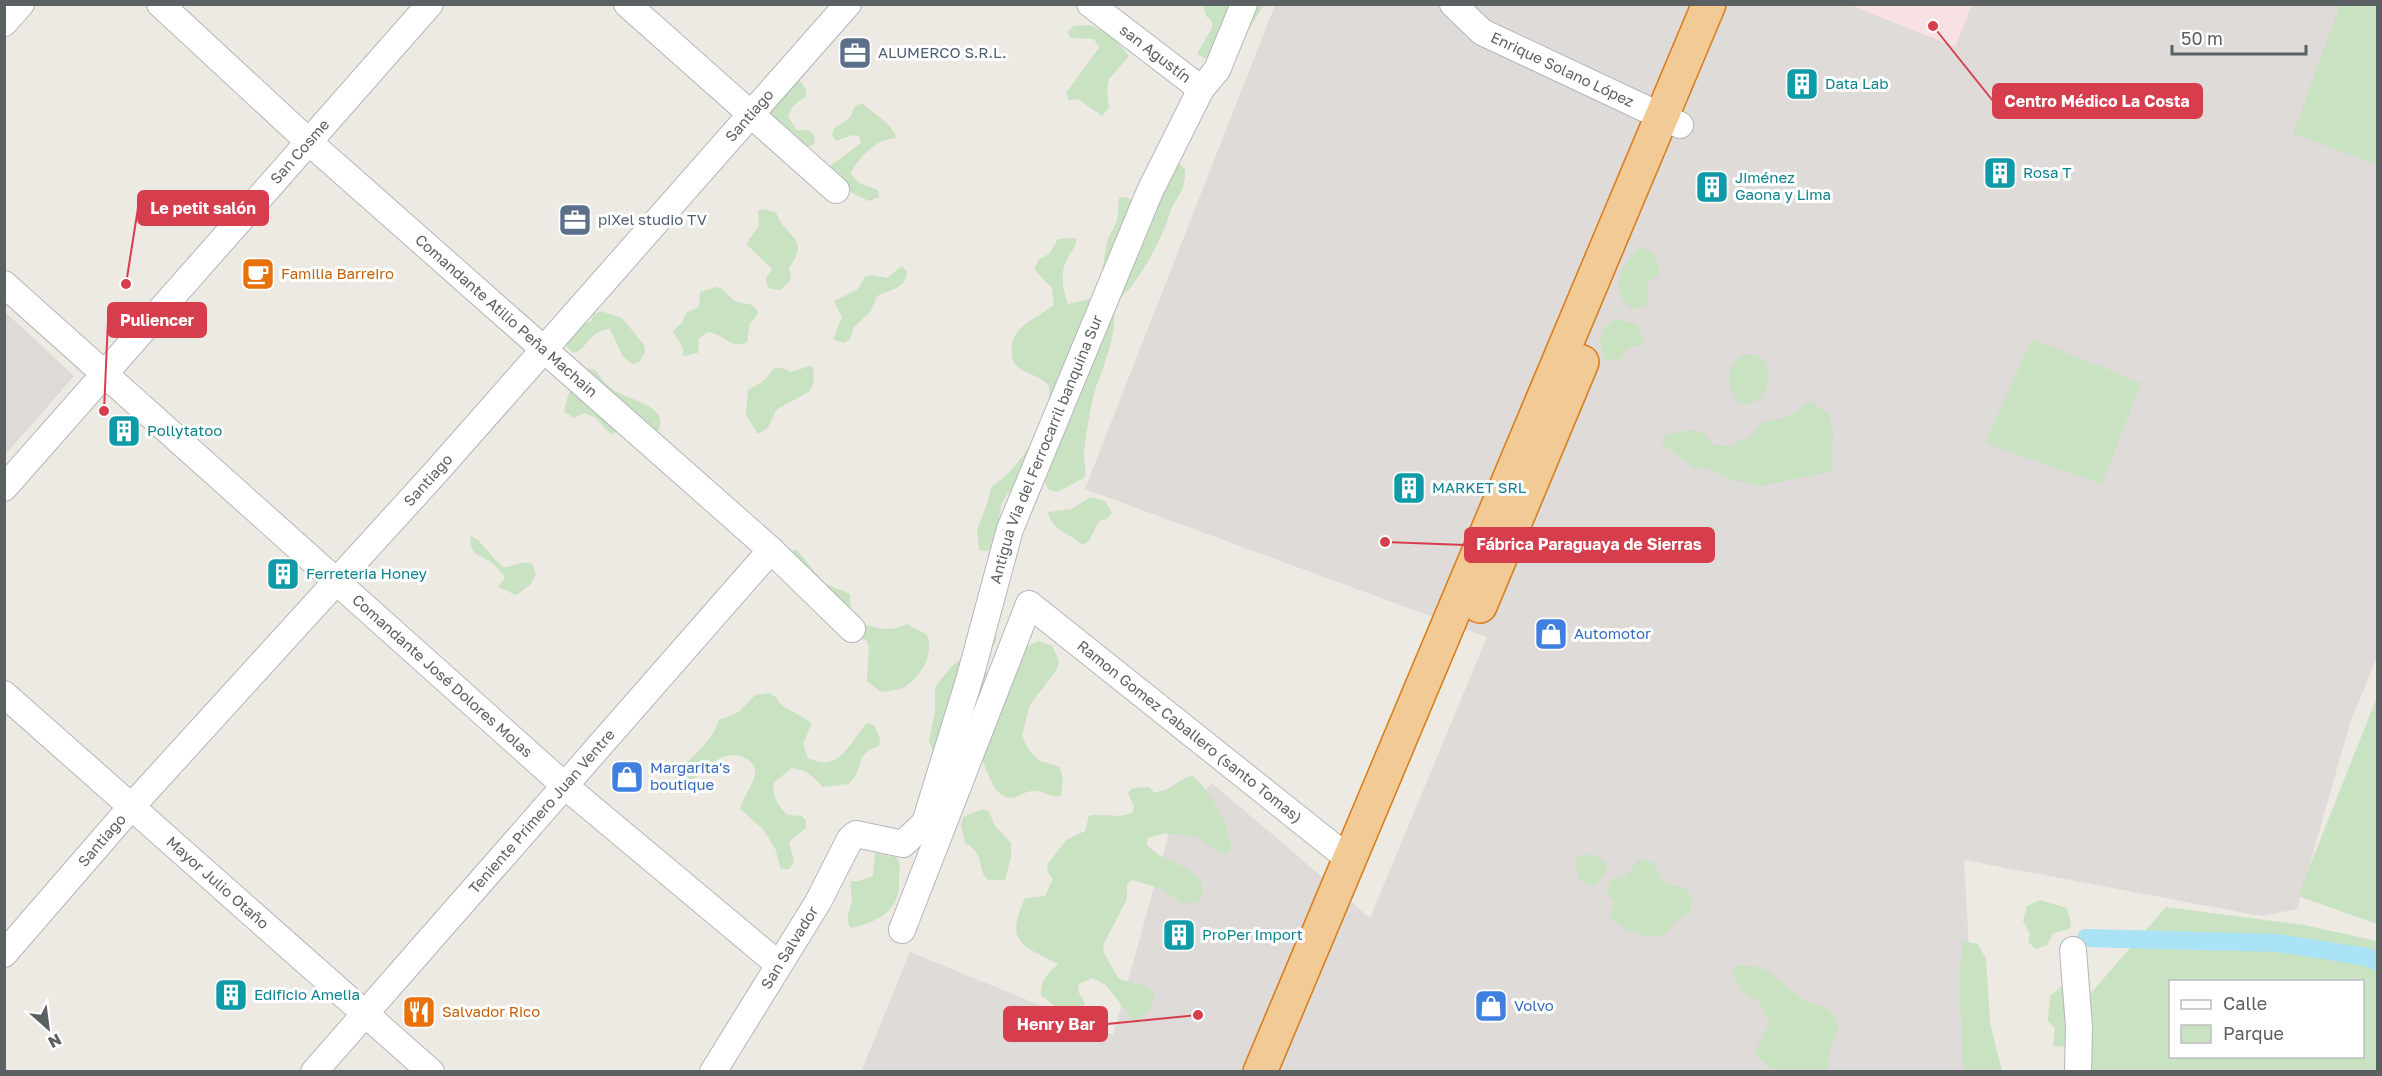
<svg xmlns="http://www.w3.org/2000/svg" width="2382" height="1076" font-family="'Golos Text',sans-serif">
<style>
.industrial{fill:#dedbd8}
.education{fill:#dfdad5}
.medical{fill:#f8e1e3}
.green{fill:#c8e2c2;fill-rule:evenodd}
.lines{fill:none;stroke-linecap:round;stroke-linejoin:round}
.canal{stroke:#aae2f6;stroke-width:18}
.minor-casing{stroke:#b4b6b9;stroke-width:28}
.highway-casing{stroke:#d97b16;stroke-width:36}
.minor{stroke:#fff;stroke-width:26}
.highway{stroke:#f2ca95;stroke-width:33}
.labels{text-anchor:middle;stroke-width:6;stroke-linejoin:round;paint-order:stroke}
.service-label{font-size:15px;fill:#4e5e75;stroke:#fff;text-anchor:start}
.street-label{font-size:15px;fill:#5b6062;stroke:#fff}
.culture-label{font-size:15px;fill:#0d838f;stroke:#fff;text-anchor:start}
.food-label{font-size:15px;fill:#c56008;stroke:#fff;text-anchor:start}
.shop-label{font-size:15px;fill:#366cbe;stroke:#fff;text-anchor:start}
.leader{fill:none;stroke:#d73e4d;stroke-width:2}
.callout-dot{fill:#d73e4d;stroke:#fff;stroke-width:2}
.callout{fill:#d73e4d;stroke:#d73e4d;stroke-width:2}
.callout-label{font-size:16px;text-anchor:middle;font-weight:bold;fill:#fff}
</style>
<rect width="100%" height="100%" fill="#ede9e3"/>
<!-- industrial -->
<polygon class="industrial" points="1275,5 2377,5 2377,657 2350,723 2297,909 2261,916 1964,860 1976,1071 861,1072 910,952 1113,1035 1171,826 1212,783 1370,918 1487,637 1085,489"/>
<!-- education -->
<polygon class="education" points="5,312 74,376 5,455"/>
<!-- medical -->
<polygon class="medical" points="1850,5 1972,5 1955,47"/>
<!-- green -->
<g class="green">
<polygon points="1203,5 1264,5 1251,26 1212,56 1204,58 1197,54 1212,28 1212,21 1206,16"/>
<polygon points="2340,5 2377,5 2377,164 2293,134"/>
<polygon points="1089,25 1110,34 1129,56 1109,79 1107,91 1109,107 1102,116 1078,99 1069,100 1066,93 1099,48 1094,39 1070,38 1068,31 1074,26"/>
<polygon points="797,77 806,89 806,96 793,106 788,117 797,130 808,130 815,136 814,144 805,148 755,101"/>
<path d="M862 103C874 115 888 120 896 136L894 139C879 137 858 158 852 171L851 174 859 183 878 190 879 197 869 201 847 190 826 169 861 143 859 136 852 135 836 141 832 135 834 128 850 118 855 106Z"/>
<path d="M1173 164H1180L1185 169C1186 194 1176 195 1170 213 1162 238 1149 262 1133 284 1127 293 1118 299 1112 308 1121 323 1102 371 1096 387 1092 398 1084 444 1084 456 1084 464 1087 470 1084 478L1057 492 1049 490 1042 478C1034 480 1026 482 1019 485 986 503 1010 535 987 551L979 550 977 530 988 501 991 487C1018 470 1053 420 1049 386 1040 375 1027 375 1017 366 1013 363 1012 359 1012 354 1008 327 1036 319 1054 305L1052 288 1034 269 1039 259 1049 254 1058 239 1076 238C1077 248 1068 254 1065 264 1060 277 1064 292 1068 304L1091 299 1101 278 1107 241 1117 221 1119 198 1126 197 1145 208Z"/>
<path d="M765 209 776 213C786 239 811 237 789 268L791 279 781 290 768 288 766 278 772 269 746 244 759 226 758 211Z"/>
<path d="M1642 248 1652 252 1659 268V275L1647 282 1649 295 1646 306 1633 309C1628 305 1622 300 1620 294 1614 280 1629 253 1642 248Z"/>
<path d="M902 266 907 272C907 288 889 290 877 296L871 311 854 327 850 339 844 343 833 339 842 317 834 301 857 290 865 277 872 275 887 278Z"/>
<path d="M716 287C726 289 727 296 735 301 745 306 754 300 758 314L750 323 747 342C734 351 722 333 708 332L699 338 698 353 683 356V348L673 331 682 323 686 313 699 307 700 292Z"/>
<path d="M601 311 622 318 644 345 645 352 639 362 632 364 623 357 610 329C587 331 590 348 573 353L567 347C567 331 579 327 591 321L594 314Z"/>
<path d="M1616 319 1636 324 1644 340 1640 345C1628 345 1626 352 1619 360H1605C1598 345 1598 328 1616 319Z"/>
<polygon points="2032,339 2141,383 2102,484 1985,443"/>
<path d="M1749 354C1777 354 1773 398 1749 404L1739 402C1724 386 1725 360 1749 354Z"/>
<path d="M810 366 813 368 814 380 810 391 776 410 768 428 758 434 746 415 748 390C752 387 758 385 762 382 775 371 770 362 791 372Z"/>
<path d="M581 367 595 370C603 380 607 387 619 393 633 401 668 406 659 430H623L610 434 596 418 585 413 574 418 565 412C563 402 577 379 581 367Z"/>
<polygon points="1810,401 1828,414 1833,431 1832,471 1761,486 1728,479 1709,469 1695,468 1661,443 1666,434 1697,430 1703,432 1712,444 1734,447 1739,439 1748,439 1762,423 1792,415"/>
<path d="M1090 497 1105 501 1112 513 1107 519 1099 521 1089 541 1082 545C1070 533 1051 530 1048 512L1072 509Z"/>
<path d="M471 536 478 540 502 567C513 568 521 559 532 564L536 574 530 585 516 595 498 587 505 578C502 573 497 567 492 563 482 555 468 556 471 536Z"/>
<path d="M796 549 824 583 850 594 851 615C867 628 888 634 907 624L926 634C936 652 921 676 905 687 899 690 888 691 881 692L867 681 869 647 866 640 852 634 790 553Z"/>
<path d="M992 632 997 638 984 665 985 672 992 675 1026 647 1039 641 1052 646 1059 661 1057 669 1030 705 1022 735 1028 749 1038 760 1060 767 1063 781 1061 796C1050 798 1044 790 1033 791 1026 791 1022 795 1016 797 993 804 987 766 979 753L934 755 929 741 935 711V687L952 666Z"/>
<path d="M769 693 776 697 780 704 812 723 803 744 808 758C842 774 850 740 867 723L874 725 880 738 879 746C852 754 866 770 848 784L823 787C814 777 806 769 792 768L774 782C771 796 778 805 787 815L802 816 806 821V828L789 842 794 862 789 869H781L775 848 763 829 740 809C743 797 752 787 755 775 756 768 753 763 747 759 722 744 702 774 684 787L677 790 671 785C683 758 709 751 719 720L739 712 755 695Z"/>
<polygon points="2377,697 2377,924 2298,896"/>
<path d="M1193 776C1209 790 1234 830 1230 851L1222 854 1197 837 1165 833 1147 838V845C1167 867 1205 865 1203 896L1197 902 1182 904 1163 889 1132 880 1127 884V899L1103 945 1104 953 1118 978C1127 984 1139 981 1147 987 1164 999 1146 1016 1134 1021L1106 985 1092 978 1079 984 1078 991 1085 1004 1082 1011C1067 1017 1053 1005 1041 995 1040 981 1048 973 1058 964 1021 944 1005 944 1025 898L1045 896 1053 879 1048 873 1047 865 1066 840 1085 831 1089 816C1103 812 1117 820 1132 813L1134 807 1128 793 1133 788 1149 787 1154 792C1170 793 1177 778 1193 776Z"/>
<path d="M983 809 989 812 995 826 1011 843V857L1005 880H988C976 868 986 854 965 843L961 825 963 817Z"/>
<path d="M875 853 896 857C902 865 899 871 899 880 900 911 878 922 851 928 844 916 850 912 852 900 852 894 850 888 851 881H859L873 876Z"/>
<path d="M1581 854C1595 856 1603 854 1607 871L1596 885 1590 886 1580 881 1575 861Z"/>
<path d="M1640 859 1653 863 1665 883 1686 889 1692 899 1691 912 1676 921 1664 936C1647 939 1616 929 1609 914L1615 903 1607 893 1610 881 1626 875Z"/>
<polygon points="2040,900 2067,908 2071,925 2069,929 2053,933 2047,945 2036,949 2028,942 2030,934 2023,921 2027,906"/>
<path d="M2166 907 2304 925 2377 941V1071H2071L2069 1047 2053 1046 2055 1028 2048 1021 2050 996 2069 980 2084 1001ZM2170 982H2362V1056H2170Z"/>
<path d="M1963 941 1978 944 1986 959 1990 1023 2002 1071H1965C1960 1052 1962 1035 1961 1016 1958 991 1960 967 1963 941Z"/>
<path d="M1736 966C1772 964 1775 978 1800 998 1811 1006 1828 1003 1835 1018 1842 1031 1833 1038 1830 1049 1828 1056 1830 1064 1826 1071H1778L1770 1068 1754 1053 1770 1023 1758 1001 1741 991 1732 973Z"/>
</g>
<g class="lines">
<!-- canal -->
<polyline class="canal" points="2086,938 2278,943 2367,957 2378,962"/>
<defs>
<g id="minor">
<path id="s1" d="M160 4 309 142 771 550 852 629"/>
<polyline points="627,4 836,190"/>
<path id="s2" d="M1090 4 1201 89 1217 70 1244 4"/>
<path id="s3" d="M1453 4 1482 32 1680 125"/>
<polyline points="4,23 21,4"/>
<path id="s4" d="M4 284 565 786 778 964"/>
<path id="s5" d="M4 488 430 4"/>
<path id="s6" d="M4 694 431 1072"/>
<path id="s7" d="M902 930 1029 604 1349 859"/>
<polyline points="2073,950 2079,1027 2078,1072"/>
<path id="s8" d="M4 954 132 806 436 472 848 4"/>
<path id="s9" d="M314 1072 771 550"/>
<path id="s10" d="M713 1072 818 902 850 839 856 834 903 844 925 823 970 677 1010 529 1150 191 1201 89"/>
</g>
<g id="highway">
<polyline points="1480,606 1582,362"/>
<polyline points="1260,1072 1709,4"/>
</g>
</defs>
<!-- minor casing -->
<use href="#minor" class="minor-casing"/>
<!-- highway casing -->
<use href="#highway" class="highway-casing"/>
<!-- minor -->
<use href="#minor" class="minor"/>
<!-- highway -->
<use href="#highway" class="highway"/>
</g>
<!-- icons -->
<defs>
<symbol id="office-square" viewBox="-11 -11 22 22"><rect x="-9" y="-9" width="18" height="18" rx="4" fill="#5c6f8a" stroke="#fff"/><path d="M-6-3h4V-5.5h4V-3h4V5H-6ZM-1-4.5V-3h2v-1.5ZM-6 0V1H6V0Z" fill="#fff"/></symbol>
<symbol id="building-square" viewBox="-11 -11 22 22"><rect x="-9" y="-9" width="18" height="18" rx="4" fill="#0f9aa8" stroke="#fff"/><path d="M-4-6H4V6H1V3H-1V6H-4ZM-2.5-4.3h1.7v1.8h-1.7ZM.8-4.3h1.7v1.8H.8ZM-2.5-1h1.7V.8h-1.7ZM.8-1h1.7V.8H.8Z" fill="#fff"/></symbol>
<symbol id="cafe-square" viewBox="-11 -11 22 22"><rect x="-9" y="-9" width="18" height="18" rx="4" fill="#e8710a" stroke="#fff"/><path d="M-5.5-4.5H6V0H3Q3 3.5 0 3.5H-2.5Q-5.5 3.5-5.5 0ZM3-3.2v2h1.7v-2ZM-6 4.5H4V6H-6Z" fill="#fff"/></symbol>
<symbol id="shop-square" viewBox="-11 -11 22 22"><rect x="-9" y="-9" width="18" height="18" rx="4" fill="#3f7fe0" stroke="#fff"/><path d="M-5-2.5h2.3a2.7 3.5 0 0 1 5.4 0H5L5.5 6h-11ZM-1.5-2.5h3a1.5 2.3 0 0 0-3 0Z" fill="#fff"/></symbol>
<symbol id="restaurant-square" viewBox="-11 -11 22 22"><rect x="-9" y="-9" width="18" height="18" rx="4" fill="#e8710a" stroke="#fff"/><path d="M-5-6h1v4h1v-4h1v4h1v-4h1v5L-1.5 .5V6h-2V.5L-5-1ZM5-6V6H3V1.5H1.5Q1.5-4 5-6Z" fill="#fff"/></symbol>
</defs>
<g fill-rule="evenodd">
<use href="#office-square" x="836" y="34" width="38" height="38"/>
<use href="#building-square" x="1783" y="65" width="38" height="38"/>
<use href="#building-square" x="1981" y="154" width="38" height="38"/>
<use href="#building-square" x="1693" y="168" width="38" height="38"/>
<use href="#office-square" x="556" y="201" width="38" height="38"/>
<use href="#cafe-square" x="239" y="255" width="38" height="38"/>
<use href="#building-square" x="105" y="412" width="38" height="38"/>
<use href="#building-square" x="1390" y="469" width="38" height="38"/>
<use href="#building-square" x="264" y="555" width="38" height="38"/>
<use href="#shop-square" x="1532" y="615" width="38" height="38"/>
<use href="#shop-square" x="608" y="758" width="38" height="38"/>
<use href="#building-square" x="1160" y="916" width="38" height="38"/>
<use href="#building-square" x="212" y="976" width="38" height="38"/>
<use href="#shop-square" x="1472" y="987" width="38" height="38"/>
<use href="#restaurant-square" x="400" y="993" width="38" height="38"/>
</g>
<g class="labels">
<!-- service labels -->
<g class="service-label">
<text x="878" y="58">ALUMERCO S.R.L.</text>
<text x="598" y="225">piXel studio TV</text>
</g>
<!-- street labels -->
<g class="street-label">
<text dy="5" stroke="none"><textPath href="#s2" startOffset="82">san Agustín</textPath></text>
<text dy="5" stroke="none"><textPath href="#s3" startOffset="129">Enrique Solano López</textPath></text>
<text dy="5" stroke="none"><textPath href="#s8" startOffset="1122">Santiago</textPath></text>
<text dy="5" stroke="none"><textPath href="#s5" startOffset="448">San Cosme</textPath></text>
<text dy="5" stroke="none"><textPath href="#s1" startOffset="466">Comandante Atilio Peña Machain</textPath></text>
<text dy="5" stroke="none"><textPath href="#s10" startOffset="750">Antigua Via del Ferrocarril banquina Sur</textPath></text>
<text dy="5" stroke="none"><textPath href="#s8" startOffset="636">Santiago</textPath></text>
<text dy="5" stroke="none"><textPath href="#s4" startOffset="588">Comandante José Dolores Molas</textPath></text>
<text dy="5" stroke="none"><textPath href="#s7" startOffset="555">Ramon Gomez Caballero (santo Tomas)</textPath></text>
<text dy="5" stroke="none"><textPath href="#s9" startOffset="346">Teniente Primero Juan Ventre</textPath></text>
<text dy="5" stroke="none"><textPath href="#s8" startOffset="150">Santiago</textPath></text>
<text dy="5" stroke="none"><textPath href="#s6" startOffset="285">Mayor Julio Otaño</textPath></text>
<text dy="5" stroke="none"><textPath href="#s10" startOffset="146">San Salvador</textPath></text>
</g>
<!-- culture labels -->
<g class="culture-label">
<text x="1825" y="89">Data Lab</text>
<text x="2023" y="178">Rosa T</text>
<text x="1735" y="183">Jiménez<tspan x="1735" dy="17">Gaona y Lima</tspan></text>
<text x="147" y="436">Pollytatoo</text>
<text x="1432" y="493">MARKET SRL</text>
<text x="306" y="579">Ferreteria Honey</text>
<text x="1202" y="940">ProPer Import</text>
<text x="254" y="1000">Edificio Amelia</text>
</g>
<!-- food labels -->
<g class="food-label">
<text x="281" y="279">Familia Barreiro</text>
<text x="442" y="1017">Salvador Rico</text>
</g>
<!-- shop labels -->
<g class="shop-label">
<text x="1574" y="639">Automotor</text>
<text x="650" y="773">Margarita's<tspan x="650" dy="17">boutique</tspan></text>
<text x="1514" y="1011">Volvo</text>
</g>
</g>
<!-- callouts -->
<path class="leader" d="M1933 26L1993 101M126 284L138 208M104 411L108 320M1385 542L1465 545M1198 1015L1107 1024"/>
<g class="callout-dot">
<circle cx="1933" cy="26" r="6"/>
<circle cx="126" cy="284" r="6"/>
<circle cx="104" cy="411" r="6"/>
<circle cx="1385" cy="542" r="6"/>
<circle cx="1198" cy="1015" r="6"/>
</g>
<g class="callout">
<rect x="1993" y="84" width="209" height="34" rx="6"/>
<rect x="138" y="191" width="130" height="34" rx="6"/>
<rect x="108" y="303" width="98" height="34" rx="6"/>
<rect x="1465" y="528" width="249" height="34" rx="6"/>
<rect x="1004" y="1007" width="103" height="34" rx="6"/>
</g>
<g class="callout-label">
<text x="2097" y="107">Centro Médico La Costa</text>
<text x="203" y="214">Le petit salón</text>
<text x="157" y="326">Puliencer</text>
<text x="1589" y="550">Fábrica Paraguaya de Sierras</text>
<text x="1056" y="1030">Henry Bar</text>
</g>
<!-- border -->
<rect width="2382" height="1076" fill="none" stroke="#5b6062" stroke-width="12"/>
<!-- legend -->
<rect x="2169" y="980" width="195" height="78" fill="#ffffff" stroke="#bdbfc0" stroke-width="1.5"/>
<rect x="2181" y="1000" width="30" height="9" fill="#ffffff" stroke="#bdbfc0" stroke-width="1.5"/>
<text x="2223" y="1010" font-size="18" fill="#5b6062">Calle</text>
<rect x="2181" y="1025" width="30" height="18" fill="#c8e2c2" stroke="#bdbfc0" stroke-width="1.5"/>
<text x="2223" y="1040" font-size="18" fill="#5b6062">Parque</text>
<!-- north arrow -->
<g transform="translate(48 1028) rotate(152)" stroke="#ffffff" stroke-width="4.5" paint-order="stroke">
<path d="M0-4.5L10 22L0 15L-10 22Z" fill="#5b6062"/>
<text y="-9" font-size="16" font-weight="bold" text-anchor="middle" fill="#5b6062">N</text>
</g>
<!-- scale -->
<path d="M2172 45v9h134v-9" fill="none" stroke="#5b6062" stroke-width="3"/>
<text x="2181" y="45" font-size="18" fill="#5b6062" stroke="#ffffff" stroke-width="4.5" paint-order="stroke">50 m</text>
</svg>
